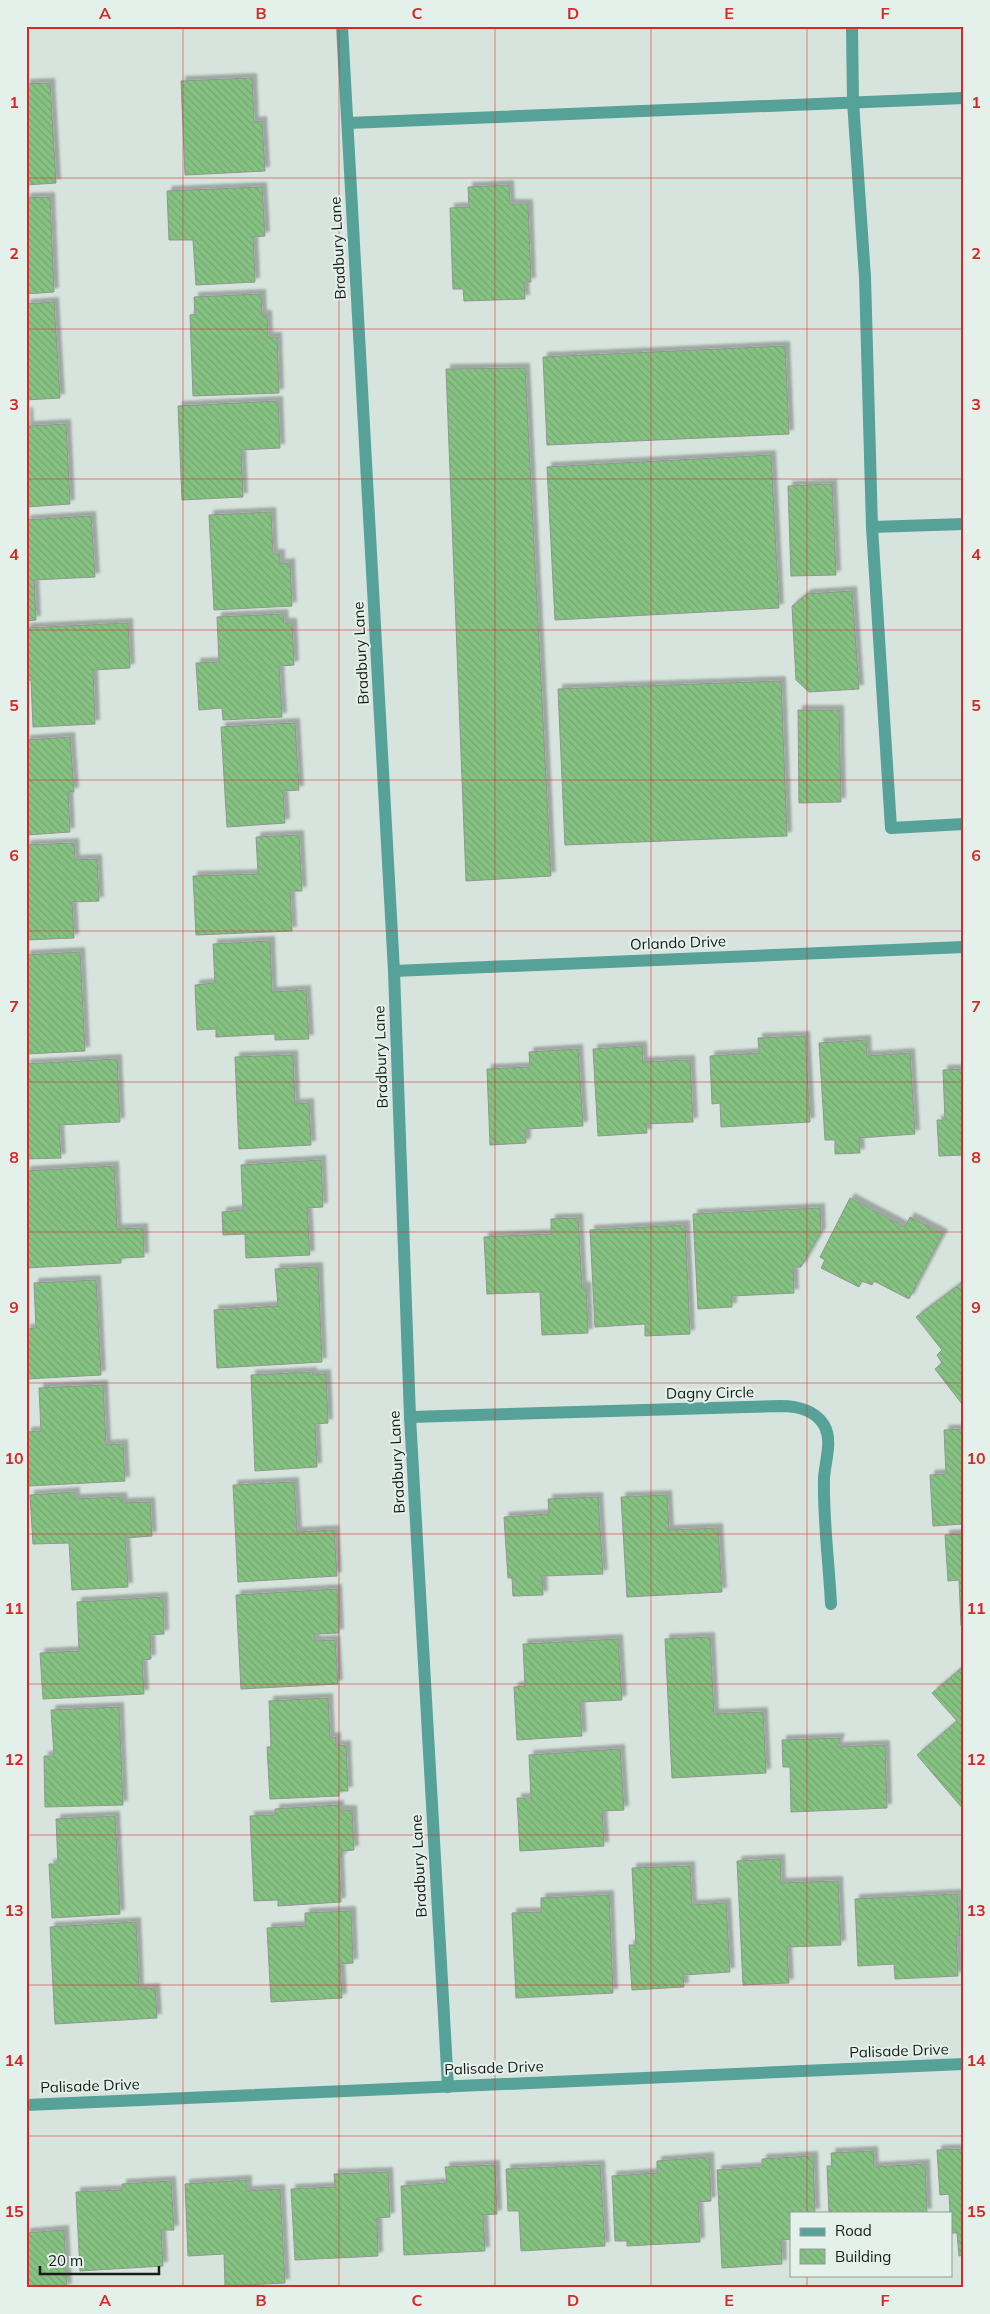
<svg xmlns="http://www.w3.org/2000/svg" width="990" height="2314" font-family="Mulish,sans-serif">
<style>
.building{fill:url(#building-back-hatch);stroke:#8f978e;filter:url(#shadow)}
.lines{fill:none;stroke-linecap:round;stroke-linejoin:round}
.service{stroke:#56a198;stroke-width:12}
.minor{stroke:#56a198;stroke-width:12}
.grid{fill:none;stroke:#d62828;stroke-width:1;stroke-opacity:0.55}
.labels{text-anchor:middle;stroke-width:4;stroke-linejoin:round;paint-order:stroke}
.street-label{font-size:15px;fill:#171b19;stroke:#e4f1eb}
.neatline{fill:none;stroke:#d62828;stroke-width:2}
.grid-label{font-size:16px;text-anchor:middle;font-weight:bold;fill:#d62828}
</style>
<defs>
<pattern id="building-back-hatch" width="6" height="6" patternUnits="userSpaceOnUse" patternTransform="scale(1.25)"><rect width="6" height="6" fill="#86c383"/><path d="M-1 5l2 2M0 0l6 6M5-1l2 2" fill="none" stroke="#73a771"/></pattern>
<filter id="shadow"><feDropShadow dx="4.5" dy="-4.5" stdDeviation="1" flood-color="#0004"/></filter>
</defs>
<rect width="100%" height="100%" fill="#d7e4dd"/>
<!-- building -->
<g class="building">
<polygon points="252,78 254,122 262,121 265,171 185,175 181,81"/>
<polygon points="50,83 56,183 26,185 26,84"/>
<polygon points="509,185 510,204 528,204 531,282 524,282 525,299 464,301 463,289 453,289 450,208 469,207 468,187"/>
<polygon points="262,187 265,236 253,237 255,282 196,285 193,240 169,240 167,191"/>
<polygon points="50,197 54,292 26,294 26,198"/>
<polygon points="261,294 262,315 267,315 268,337 277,337 279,393 193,396 190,315 195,314 194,297"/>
<polygon points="54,302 60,398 26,400 26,304"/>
<polygon points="785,346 789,434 547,445 543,357"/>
<polygon points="525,368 551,876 466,881 446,369"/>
<polygon points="278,401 280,448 241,450 243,497 182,500 178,406"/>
<polygon points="26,412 28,412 29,426 66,424 70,504 26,507"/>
<polygon points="771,455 779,608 555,620 547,467"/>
<polygon points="832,484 836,575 791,576 788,486"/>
<polygon points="271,512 273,554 280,554 280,564 290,563 292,606 214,610 209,515"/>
<polygon points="91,516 95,577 34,580 36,620 26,621 26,520"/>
<polygon points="852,591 859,689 809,692 796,680 792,606 807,594"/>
<polygon points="283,614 284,623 292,623 294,665 279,666 282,717 223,720 222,708 199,710 196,663 219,662 217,617"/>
<polygon points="128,623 130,668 93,670 95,724 33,727 31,680 26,680 26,628"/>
<polygon points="781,681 787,836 565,845 558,689"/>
<polygon points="798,710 839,710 841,802 799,803"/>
<polygon points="295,723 299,790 283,791 285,823 227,827 221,727"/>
<polygon points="70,737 74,792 68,792 70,832 26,835 26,740"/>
<polygon points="299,835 302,891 290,891 292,931 196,935 193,876 258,874 256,837"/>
<polygon points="74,843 75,860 97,859 99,901 72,902 74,938 26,940 26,845"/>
<polygon points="270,941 272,992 306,990 309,1039 275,1040 275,1034 216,1037 216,1029 197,1030 195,985 215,983 213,944"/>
<polygon points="80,952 85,1051 26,1054 26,955"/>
<polygon points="805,1036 810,1122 721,1127 720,1103 712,1104 710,1056 759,1053 758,1038"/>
<polygon points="866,1040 867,1056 910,1053 915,1134 859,1138 860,1153 835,1154 835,1140 825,1140 819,1043"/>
<polygon points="642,1046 643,1062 690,1060 693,1122 646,1124 647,1133 598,1136 593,1049"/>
<polygon points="578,1049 583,1126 526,1129 526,1143 490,1145 487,1069 530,1067 529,1052"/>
<polygon points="293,1055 295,1104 309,1103 311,1145 239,1149 235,1057"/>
<polygon points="117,1059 120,1122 59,1125 61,1158 26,1159 26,1064"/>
<polygon points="964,1069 964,1155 939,1156 937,1120 945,1120 943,1070"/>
<polygon points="321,1160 323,1207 307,1208 310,1255 246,1258 245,1234 223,1235 222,1212 243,1210 241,1165"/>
<polygon points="114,1166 117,1229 143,1228 144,1257 121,1258 121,1263 26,1268 26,1171"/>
<polygon points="850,1198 905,1227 910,1217 943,1234 909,1299 874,1281 872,1285 862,1281 859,1287 821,1268 825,1260 820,1257"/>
<polygon points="820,1208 821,1232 801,1267 793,1267 794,1293 732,1296 732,1307 698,1309 693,1214"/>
<polygon points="578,1218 582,1287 586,1286 588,1333 542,1335 540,1292 487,1294 484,1237 551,1234 551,1219"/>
<polygon points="685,1225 690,1334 645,1336 645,1324 595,1327 590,1230"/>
<polygon points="318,1267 322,1362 217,1368 214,1310 278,1306 275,1269"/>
<polygon points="96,1280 101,1375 26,1379 26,1329 36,1328 34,1283"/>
<polygon points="964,1281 964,1403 962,1404 935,1369 942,1363 937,1355 942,1350 916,1317"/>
<polygon points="312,1372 313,1375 326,1374 328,1423 315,1424 317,1467 255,1471 251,1375"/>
<polygon points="103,1385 106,1445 123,1444 125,1481 29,1486 27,1432 41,1431 39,1388"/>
<polygon points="964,1429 964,1524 933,1526 930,1475 946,1474 944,1430"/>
<polygon points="294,1482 297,1532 334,1530 337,1576 238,1582 233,1485"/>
<polygon points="75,1492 75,1499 122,1497 123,1503 150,1502 152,1536 125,1538 128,1587 72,1590 69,1543 33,1544 30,1495"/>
<polygon points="667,1495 669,1530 718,1528 722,1592 627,1597 621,1497"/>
<polygon points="598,1497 603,1574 542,1576 543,1595 513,1596 512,1578 508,1578 504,1517 549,1514 548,1499"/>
<polygon points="964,1534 964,1626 961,1626 959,1580 948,1581 945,1535"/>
<polygon points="337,1589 339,1633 315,1634 315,1641 335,1640 338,1684 241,1689 236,1595"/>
<polygon points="163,1597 164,1634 150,1635 151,1659 142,1660 144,1694 43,1699 40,1653 79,1651 77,1602"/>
<polygon points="710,1637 714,1714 763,1712 766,1773 672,1778 665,1639"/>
<polygon points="618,1639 622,1700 580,1702 582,1736 517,1740 514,1687 525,1686 523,1644"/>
<polygon points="964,1666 964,1810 917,1755 957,1721 932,1693"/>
<polygon points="328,1698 330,1738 336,1737 336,1746 346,1745 348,1791 339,1791 339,1796 270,1799 267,1747 271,1747 269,1701"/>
<polygon points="119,1707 123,1805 45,1807 44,1756 54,1756 51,1710"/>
<polygon points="840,1738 837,1747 885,1745 887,1808 791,1812 790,1767 783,1767 782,1740"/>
<polygon points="620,1749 624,1810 602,1811 604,1846 520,1851 517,1798 531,1798 529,1755"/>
<polygon points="339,1805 339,1810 352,1810 354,1850 341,1851 342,1857 339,1858 341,1902 278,1906 278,1900 254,1901 250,1816 275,1815 275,1809"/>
<polygon points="115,1816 120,1914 52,1918 49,1864 58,1864 56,1819"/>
<polygon points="780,1859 781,1883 838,1881 841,1945 787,1947 789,1983 743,1985 737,1861"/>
<polygon points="690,1866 692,1905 726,1903 730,1972 683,1975 684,1987 632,1990 629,1945 636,1945 632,1868"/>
<polygon points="957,1894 960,1936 956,1936 958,1976 895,1979 894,1964 858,1966 855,1899"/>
<polygon points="609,1895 613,1993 516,1998 512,1913 541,1912 541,1898"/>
<polygon points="351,1911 353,1963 340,1964 342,1998 271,2002 267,1928 305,1926 305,1913"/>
<polygon points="136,1922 139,1989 155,1988 157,2018 55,2024 50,1927"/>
<polygon points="964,2149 964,2255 959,2256 957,2233 951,2233 949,2194 940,2195 937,2150"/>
<polygon points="873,2151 874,2167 925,2164 927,2213 829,2213 827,2166 832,2166 831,2153"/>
<polygon points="813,2156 815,2213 791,2213 791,2239 781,2240 782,2264 722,2268 717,2170 762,2167 762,2159"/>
<polygon points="709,2157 711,2201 698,2202 700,2242 627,2246 627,2241 615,2241 612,2176 657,2173 657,2161"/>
<polygon points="495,2165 497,2214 483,2215 485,2251 404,2255 401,2186 447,2183 445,2167"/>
<polygon points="600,2165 605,2246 521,2251 519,2211 508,2211 506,2169"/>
<polygon points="388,2172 390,2217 377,2218 378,2256 295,2260 291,2189 335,2187 334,2174"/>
<polygon points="247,2180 247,2191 280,2189 285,2283 225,2286 224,2254 188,2256 185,2184"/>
<polygon points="171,2181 174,2230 161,2230 163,2266 80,2271 76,2192 122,2190 122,2184"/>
<polygon points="64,2230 67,2288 26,2288 26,2233"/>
</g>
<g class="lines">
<!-- service -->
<g class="service">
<polyline points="852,26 853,102 865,277 872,527"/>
<polyline points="348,123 964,98"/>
<polyline points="964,524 872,527 891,828 964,824"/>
</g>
<!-- minor -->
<g class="minor">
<polyline points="342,26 394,971 410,1417 448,2087"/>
<polyline points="394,971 964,947"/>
<path d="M410 1417 781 1406C796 1406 815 1410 824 1425 833 1441 825 1461 824 1478 823 1520 829 1563 831 1604"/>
<polyline points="26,2105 964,2064"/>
</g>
</g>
<!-- grid -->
<path class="grid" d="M183 26V2288M339 26V2288M495 26V2288M651 26V2288M807 26V2213M26 178H964M26 329H964M26 479H964M26 630H964M26 780H964M26 931H964M26 1082H964M26 1232H964M26 1383H964M26 1534H964M26 1684H964M26 1835H964M26 1985H964M26 2136H964M807 2275V2288"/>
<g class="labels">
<!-- street labels -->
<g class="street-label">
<text transform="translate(338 248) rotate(-93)" y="5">Bradbury Lane</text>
<text transform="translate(361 653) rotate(-93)" y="5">Bradbury Lane</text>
<text transform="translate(678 943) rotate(-2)" y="5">Orlando Drive</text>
<text transform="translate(381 1057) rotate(-92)" y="5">Bradbury Lane</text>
<text transform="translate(710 1393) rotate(-1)" y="5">Dagny Circle</text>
<text transform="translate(397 1462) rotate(-93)" y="5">Bradbury Lane</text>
<text transform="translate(419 1866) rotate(-93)" y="5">Bradbury Lane</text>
<text transform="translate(899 2051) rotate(-2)" y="5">Palisade Drive</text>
<text transform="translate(494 2068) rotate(-2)" y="5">Palisade Drive</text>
<text transform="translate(90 2086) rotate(-2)" y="5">Palisade Drive</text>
</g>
</g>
<!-- border -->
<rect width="990" height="2314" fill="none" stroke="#e4f1eb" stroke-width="55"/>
<!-- legend -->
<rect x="790" y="2212" width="162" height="65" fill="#e4f1eb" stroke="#929b97"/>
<rect x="800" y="2228" width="25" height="8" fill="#56a198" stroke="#929b97"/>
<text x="835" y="2236" font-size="15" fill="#171b19">Road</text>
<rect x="800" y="2249" width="25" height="15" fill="url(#building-back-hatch)" stroke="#929b97"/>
<text x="835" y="2262" font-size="15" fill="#171b19">Building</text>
<!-- scale -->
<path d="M40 2266v8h119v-8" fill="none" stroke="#171b19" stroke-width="2.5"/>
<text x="48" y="2266" font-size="15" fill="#171b19" stroke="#e4f1eb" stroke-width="4" paint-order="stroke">20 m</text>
<rect x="28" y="28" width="934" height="2258" class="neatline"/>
<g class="grid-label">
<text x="105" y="19">A</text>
<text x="261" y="19">B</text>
<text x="417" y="19">C</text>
<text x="573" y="19">D</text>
<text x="729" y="19">E</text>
<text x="885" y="19">F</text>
<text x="14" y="108">1</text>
<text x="976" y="108">1</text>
<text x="14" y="259">2</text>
<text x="976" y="259">2</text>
<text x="14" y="410">3</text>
<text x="976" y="410">3</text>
<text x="14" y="560">4</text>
<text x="976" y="560">4</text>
<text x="14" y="711">5</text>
<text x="976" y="711">5</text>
<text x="14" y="861">6</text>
<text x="976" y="861">6</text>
<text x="14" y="1012">7</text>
<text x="976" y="1012">7</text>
<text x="14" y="1163">8</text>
<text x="976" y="1163">8</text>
<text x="14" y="1313">9</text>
<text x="976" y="1313">9</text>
<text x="14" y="1464">10</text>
<text x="976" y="1464">10</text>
<text x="14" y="1614">11</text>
<text x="976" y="1614">11</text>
<text x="14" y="1765">12</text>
<text x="976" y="1765">12</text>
<text x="14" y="1916">13</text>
<text x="976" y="1916">13</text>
<text x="14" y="2066">14</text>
<text x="976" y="2066">14</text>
<text x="14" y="2217">15</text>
<text x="976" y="2217">15</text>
<text x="105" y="2306">A</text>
<text x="261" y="2306">B</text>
<text x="417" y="2306">C</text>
<text x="573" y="2306">D</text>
<text x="729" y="2306">E</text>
<text x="885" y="2306">F</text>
</g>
</svg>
